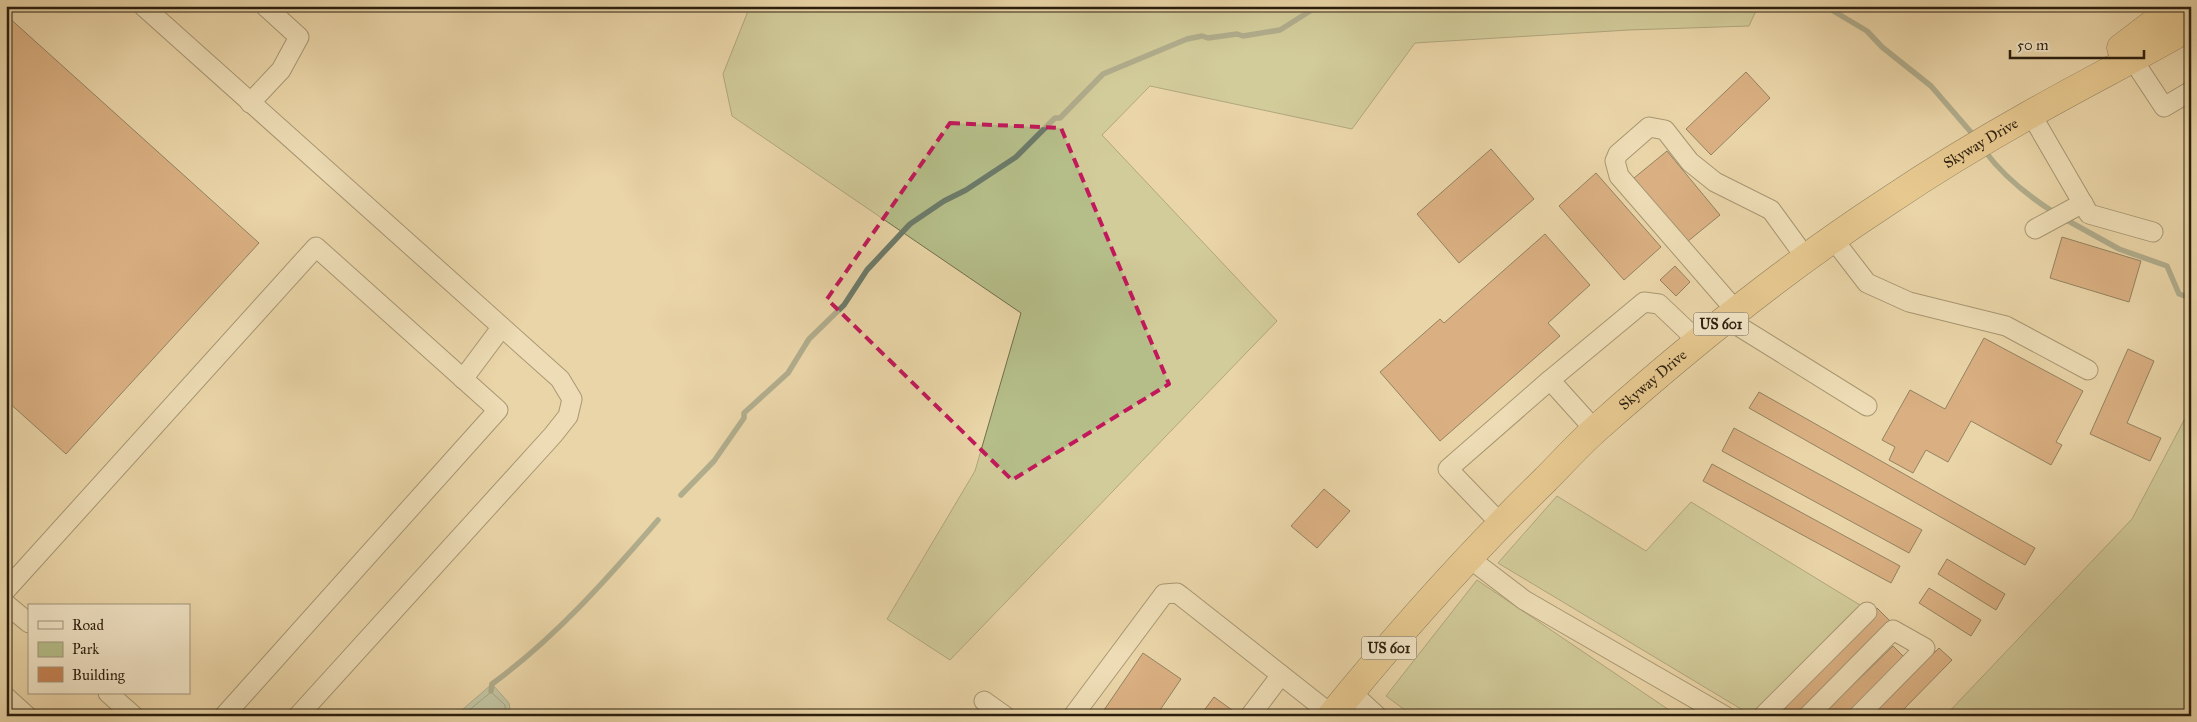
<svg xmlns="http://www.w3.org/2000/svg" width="2197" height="722" font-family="'IM FELL Great Primer',serif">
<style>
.green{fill:#b5be89;stroke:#706e4c}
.water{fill:#98b9a7;stroke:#6c7b6a}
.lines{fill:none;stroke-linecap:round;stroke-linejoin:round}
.shore{stroke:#616c5a;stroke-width:1}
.stream{stroke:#6c7b6a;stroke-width:5.5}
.building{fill:#c88455;stroke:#2a1e0e}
.minor-casing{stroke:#5a4c34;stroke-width:21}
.highway-casing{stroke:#2a1e0e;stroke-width:29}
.minor{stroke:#f1e4c6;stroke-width:19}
.highway{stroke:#e5bb74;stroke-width:28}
.marked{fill:none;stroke:#c2185b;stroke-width:4;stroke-dasharray:10 6;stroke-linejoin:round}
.labels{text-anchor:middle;stroke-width:5;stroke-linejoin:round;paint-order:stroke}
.shield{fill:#f1e4c6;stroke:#665945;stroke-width:1}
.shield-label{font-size:14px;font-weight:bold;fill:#2a1e0e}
.street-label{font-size:15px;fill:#2a1e0e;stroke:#f1e4c6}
</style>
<rect width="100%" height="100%" fill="#ead6a8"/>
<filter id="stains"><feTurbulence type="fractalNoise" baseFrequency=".004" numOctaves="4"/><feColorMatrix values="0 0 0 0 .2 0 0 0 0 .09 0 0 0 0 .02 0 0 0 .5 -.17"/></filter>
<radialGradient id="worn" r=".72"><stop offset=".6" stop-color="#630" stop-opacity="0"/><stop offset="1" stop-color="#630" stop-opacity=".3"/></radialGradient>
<!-- green -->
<g class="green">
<polygon points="750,6 1758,6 1749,26 1629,30 1415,43 1352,129 1150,86 1102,135 1277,321 950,660 887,619 975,471 1021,313 732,116 723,74"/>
<polygon points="2191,407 2191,716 1945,716 2132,519"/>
<polygon points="1557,496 1646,551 1691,502 1860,605 1751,715 1498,563"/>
<polygon points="1477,580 1678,716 1413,716 1386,696"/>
</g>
<!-- water -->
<polygon class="water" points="492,684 509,703 511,716 455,716"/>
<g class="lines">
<!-- shore -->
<polyline class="shore" points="462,716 491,692 505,705 506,716"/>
<!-- stream -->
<g class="stream">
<polyline points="1825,6 1867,31 1882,47 1931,86 1976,138"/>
<path d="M1984 150C2003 176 2028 196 2055 213"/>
<polyline points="2063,218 2119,249 2167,266 2179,294 2191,298"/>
<polyline points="681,495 714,461 744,418 744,413 788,373 809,339 844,305 867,270 910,224 944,201 966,190 1016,157 1055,118 1060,118 1103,74 1187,39 1202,36 1208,38 1237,34 1243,36 1280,30 1318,6"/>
<path d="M491 691 492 684C555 638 607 579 658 520"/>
</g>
</g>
<!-- building -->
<g class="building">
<polygon points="6,15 259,243 66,454 6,400"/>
<polygon points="1746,72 1770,98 1711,155 1686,129"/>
<polygon points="1491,149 1534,199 1459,263 1417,214"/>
<polygon points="1667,151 1720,215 1687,242 1634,178"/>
<polygon points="1596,173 1661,247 1624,280 1559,206"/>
<polygon points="1545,234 1590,285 1548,323 1560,336 1440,441 1380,372 1440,319 1444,323"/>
<polygon points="2062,237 2141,261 2129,302 2050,278"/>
<polygon points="1675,266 1690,282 1676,296 1660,280"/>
<polygon points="1984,338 2083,391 2056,442 2062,445 2051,465 1971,421 1948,462 1926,450 1913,473 1889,460 1895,447 1882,440 1910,390 1945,409"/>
<polygon points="2128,349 2154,361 2127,423 2161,438 2150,461 2090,434"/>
<polygon points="1759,392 2035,548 2025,565 1749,408"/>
<polygon points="1734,428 1922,530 1909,553 1722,451"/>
<polygon points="1712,464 1900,566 1891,583 1703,481"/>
<polygon points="1324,489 1350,511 1317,548 1291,526"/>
<polygon points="1947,559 2005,594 1996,610 1938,574"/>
<polygon points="1929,588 1981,620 1971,636 1919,603"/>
<polygon points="1877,608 1890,621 1803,716 1778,716"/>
<polygon points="1893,646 1905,658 1846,716 1821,716"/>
<polygon points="1939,648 1952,660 1897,716 1872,716"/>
<polygon points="1143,653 1181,679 1156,716 1106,716 1102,713"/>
<polygon points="1214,697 1232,710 1228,716 1200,716"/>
</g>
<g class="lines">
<defs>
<g id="minor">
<polyline points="143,6 560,379 572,399 568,416 553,435 298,716"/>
<polyline points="2133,60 2164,107 2191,91"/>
<polyline points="250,103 281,70 299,37 265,6"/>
<polyline points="2031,114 2089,214 2153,232"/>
<polyline points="2035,229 2083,203"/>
<polyline points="1833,239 1867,283 1909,302 2006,326 2088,370"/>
<polyline points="1737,312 1619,176 1615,161 1618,154 1649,127 1665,130 1690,162 1715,182 1771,210 1806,258"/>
<polyline points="1727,319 1867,406"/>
<polyline points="463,379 501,328"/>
<polyline points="1550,380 1595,430"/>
<polyline points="1501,524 1448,469 1550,380 1644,302 1659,304 1699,342"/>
<polyline points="1469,558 1524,600 1725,716"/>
<polyline points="6,590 316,247 498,410 224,716"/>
<polyline points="6,604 29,623"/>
<polyline points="108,693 134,716"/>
<polyline points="1352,693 1377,716"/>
<polyline points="6,697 27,716"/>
<polyline points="984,701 1005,716"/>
<polyline points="1073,716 1164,594 1177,593 1181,596 1332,715"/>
<polyline points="1250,716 1281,675"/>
<polyline points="1763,716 1867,612"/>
<polyline points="1808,716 1893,630 1925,648 1858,716"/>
</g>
<g id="highway">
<polyline points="2121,48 2176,6"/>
<path id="s1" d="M1331 716C1398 634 1469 554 1545 480 1562 463 1578 445 1596 429 1688 347 1784 269 1887 202 1933 171 1981 142 2029 115 2083 84 2138 57 2191 26"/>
</g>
</defs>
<!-- minor casing -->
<use href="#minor" class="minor-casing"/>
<!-- highway casing -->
<use href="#highway" class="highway-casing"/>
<!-- minor -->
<use href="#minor" class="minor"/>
<!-- highway -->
<use href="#highway" class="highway"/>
</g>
<!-- marked area -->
<path d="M0 0H2197V722H0ZM950 123 1061 128 1169 384 1012 480 827 299Z" fill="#ead6a8" fill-opacity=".55" fill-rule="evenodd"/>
<path class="marked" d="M950 123 1061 128 1169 384 1012 480 827 299Z"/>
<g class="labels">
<!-- shield labels -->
<g class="shield">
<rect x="1693.5" y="312.5" width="55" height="23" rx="4"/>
<rect x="1361.5" y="636.5" width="55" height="23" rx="4"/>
</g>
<g class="shield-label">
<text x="1721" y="329">US 601</text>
<text x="1389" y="653">US 601</text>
</g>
<!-- street labels -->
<g class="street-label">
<text dy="5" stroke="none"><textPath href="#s1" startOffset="871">Skyway Drive</textPath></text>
<text dy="5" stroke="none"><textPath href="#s1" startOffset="466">Skyway Drive</textPath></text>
</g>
</g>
<!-- margin -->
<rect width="2197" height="722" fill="none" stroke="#ead6a8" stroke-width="25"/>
<rect x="8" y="8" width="2182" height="707" fill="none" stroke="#2a1e0e" stroke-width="2.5"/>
<rect x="12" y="12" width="2172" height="697" fill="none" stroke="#2a1e0e"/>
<!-- legend -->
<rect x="28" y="604" width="162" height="90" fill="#f1e4c6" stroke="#a1957c"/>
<rect x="38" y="621" width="25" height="8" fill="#f1e4c6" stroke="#a1957c"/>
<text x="72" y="630" font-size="15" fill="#2a1e0e">Road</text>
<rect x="38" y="642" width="25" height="15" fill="#b5be89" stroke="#a1957c"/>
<text x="72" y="654" font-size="15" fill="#2a1e0e">Park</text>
<rect x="38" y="667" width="25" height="15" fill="#c88455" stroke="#a1957c"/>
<text x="72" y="680" font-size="15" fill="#2a1e0e">Building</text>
<!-- scale -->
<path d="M2010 50v8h134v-8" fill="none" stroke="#2a1e0e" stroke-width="2.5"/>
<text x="2017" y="50" font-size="15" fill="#2a1e0e" stroke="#f1e4c6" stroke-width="4" paint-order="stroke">50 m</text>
<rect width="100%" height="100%" filter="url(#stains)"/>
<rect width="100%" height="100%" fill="url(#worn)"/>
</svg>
